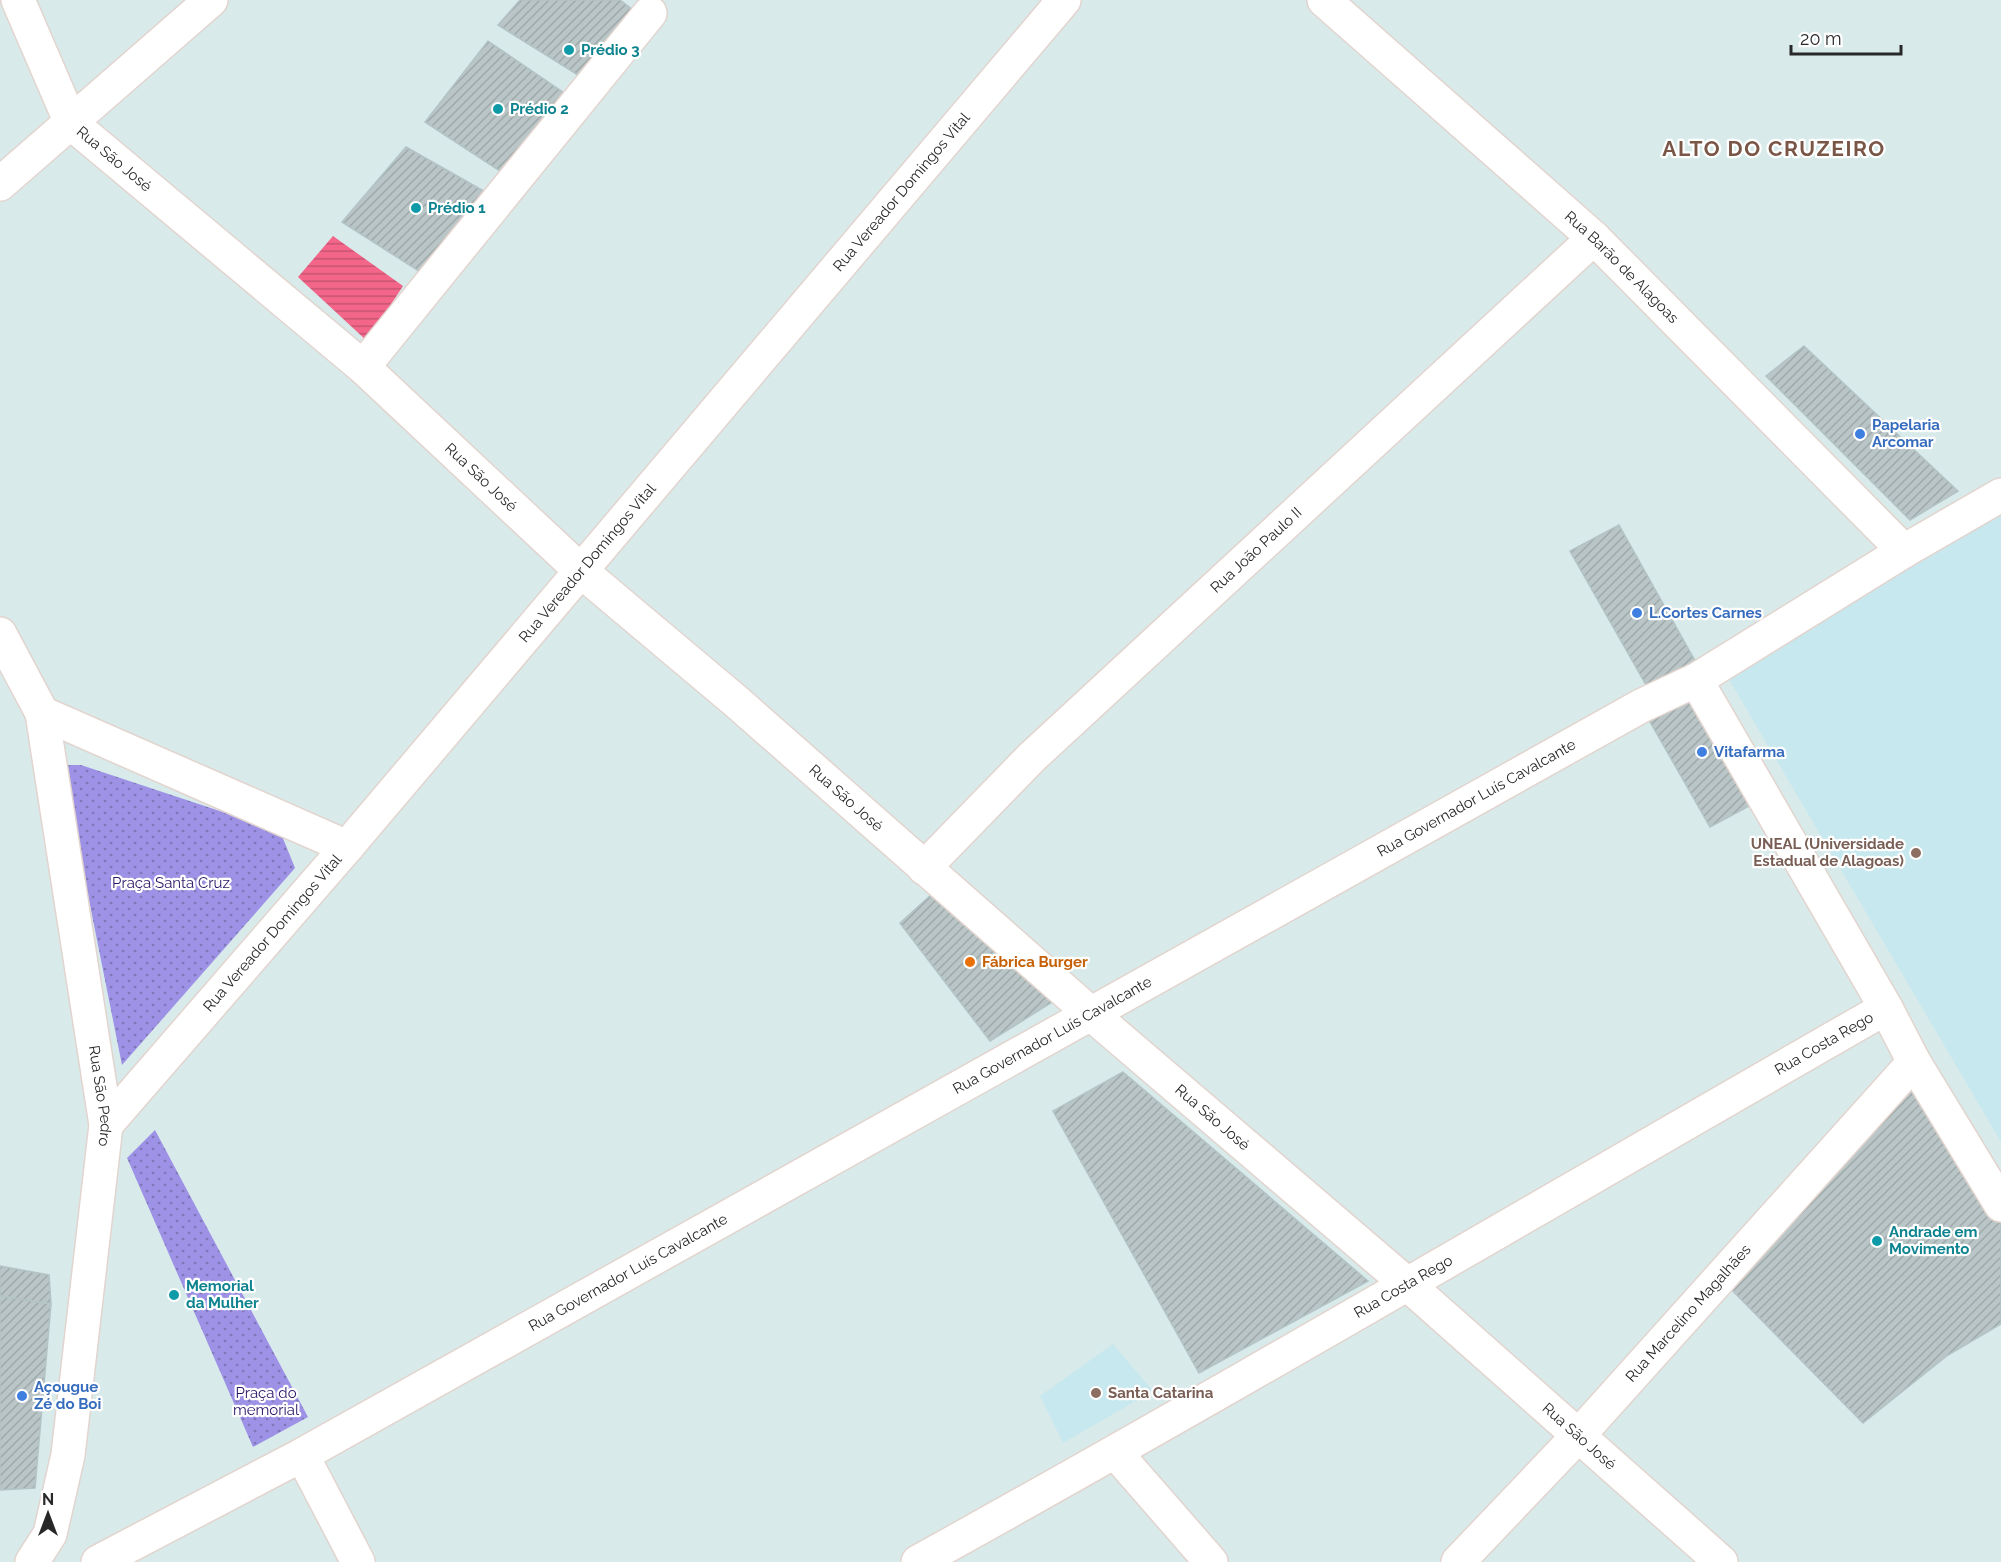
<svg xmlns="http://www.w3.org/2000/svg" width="2001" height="1562" font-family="Raleway,sans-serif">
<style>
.education{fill:#c7e8ee}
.park{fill:url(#park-dots)}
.water{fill:url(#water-rules)}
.building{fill:url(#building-hatch);stroke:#b3c4c6;stroke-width:1.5}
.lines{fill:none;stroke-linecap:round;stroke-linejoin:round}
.minor-casing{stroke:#e2d4ce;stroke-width:36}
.minor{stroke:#fff;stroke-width:33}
.culture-dot{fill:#0f9aa8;stroke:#fff;stroke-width:2}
.shop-dot{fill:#3f7fe0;stroke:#fff;stroke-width:2}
.education-dot{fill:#8d6e63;stroke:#fff;stroke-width:2}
.food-dot{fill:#e8710a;stroke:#fff;stroke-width:2}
.labels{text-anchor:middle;stroke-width:4.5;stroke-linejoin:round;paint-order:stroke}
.culture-label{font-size:15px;font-weight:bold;fill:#0d838f;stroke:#fff;text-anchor:start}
.street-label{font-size:15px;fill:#282828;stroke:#fff}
.shop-label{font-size:15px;font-weight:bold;fill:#366cbe;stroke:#fff;text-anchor:start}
.education-label{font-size:15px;font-weight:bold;fill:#785e54;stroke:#fff;text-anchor:end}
.park-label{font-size:15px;fill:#2c1667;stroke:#fff}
.food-label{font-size:15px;font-weight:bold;fill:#c56008;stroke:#fff;text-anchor:start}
.district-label{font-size:21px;font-weight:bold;letter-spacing:1.5px;fill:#7a5647;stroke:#fff}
</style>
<defs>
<pattern id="park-dots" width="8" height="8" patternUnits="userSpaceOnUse" patternTransform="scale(1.5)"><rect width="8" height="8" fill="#9d92e5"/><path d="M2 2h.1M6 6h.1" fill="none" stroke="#8077ba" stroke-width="1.8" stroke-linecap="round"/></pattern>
<pattern id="water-rules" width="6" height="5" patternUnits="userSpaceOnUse" patternTransform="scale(1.5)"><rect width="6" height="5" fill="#f3668a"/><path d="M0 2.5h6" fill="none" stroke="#c55471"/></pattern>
<pattern id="building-hatch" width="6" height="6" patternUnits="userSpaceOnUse" patternTransform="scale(1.5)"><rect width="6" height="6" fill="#b9c5c6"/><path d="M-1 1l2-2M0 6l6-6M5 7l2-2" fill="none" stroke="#9fa9aa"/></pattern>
</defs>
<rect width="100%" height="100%" fill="#d9eaeb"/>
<!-- education -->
<g class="education">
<polygon points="2001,513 2001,1142 1727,676"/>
<polygon points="1113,1344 1153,1391 1063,1443 1040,1396"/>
</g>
<!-- park -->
<g class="park">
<polygon points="62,765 81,765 280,831 295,868 122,1065"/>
<polygon points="155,1130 308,1417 253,1447 127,1158"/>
</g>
<!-- water -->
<polygon class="water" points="333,236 403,286 367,341 298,277"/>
<!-- building -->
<g class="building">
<polygon points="520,0 620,0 636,12 578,75 498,25"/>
<polygon points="488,41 570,97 506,175 425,122"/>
<polygon points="406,147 489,194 425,275 342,222"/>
<polygon points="1804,346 1958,491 1910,520 1766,376"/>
<polygon points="1619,525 1703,675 1654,699 1570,551"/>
<polygon points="1696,680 1764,798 1710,827 1641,706"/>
<polygon points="932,894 1054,1001 990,1041 900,923"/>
<polygon points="1914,1062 2001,1205 2001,1324 1948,1355 1863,1423 1720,1278"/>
<polygon points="1123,1072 1368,1281 1199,1373 1053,1111"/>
<polygon points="0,1266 49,1275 51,1304 0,1296"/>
<polygon points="0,1296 51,1304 35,1488 0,1490"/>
</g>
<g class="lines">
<defs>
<g id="minor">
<path id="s1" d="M18 0 71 123 363 367 581 571 738 703 1090 1013 1406 1283 1721 1562"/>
<path id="s2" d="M1324 0 1594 238 1904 551"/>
<polyline points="0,184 211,0"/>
<polyline points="363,367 650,13"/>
<path id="s3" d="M0 634 42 713 106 1125 68 1455 50 1534 32 1562"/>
<polyline points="1696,680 1886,1008 1914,1062 2001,1205"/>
<polyline points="42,713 347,847"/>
<path id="s4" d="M924 868 1032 757 1594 238"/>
<path id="s5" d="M106 1125 347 847 1064 0"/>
<polyline points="1115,1452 1211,1562"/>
<polyline points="302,1455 358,1562"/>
<path id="s6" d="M98 1562 302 1455 1641 706 1696 680 1904 551 2001 495"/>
<path id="s7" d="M918 1562C1243 1382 1563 1193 1886 1008"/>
<path id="s8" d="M1458 1562 1578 1436 1914 1062"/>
</g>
</defs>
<!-- minor casing -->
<use href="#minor" class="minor-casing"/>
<!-- minor -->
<use href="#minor" class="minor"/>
</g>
<!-- markers -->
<g class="culture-dot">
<circle cx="569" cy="50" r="6"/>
<circle cx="498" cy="109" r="6"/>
<circle cx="416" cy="208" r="6"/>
<circle cx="1877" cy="1241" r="6"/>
<circle cx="174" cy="1295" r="6"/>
</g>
<g class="shop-dot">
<circle cx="1860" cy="434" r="6"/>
<circle cx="1637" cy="613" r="6"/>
<circle cx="1702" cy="752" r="6"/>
<circle cx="22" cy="1396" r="6"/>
</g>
<g class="education-dot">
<circle cx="1916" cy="853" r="6"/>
<circle cx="1096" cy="1393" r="6"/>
</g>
<circle class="food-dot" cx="970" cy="962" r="6"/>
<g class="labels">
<!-- culture labels -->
<g class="culture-label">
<text x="581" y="55">Prédio 3</text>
<text x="510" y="114">Prédio 2</text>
<text x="428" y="213">Prédio 1</text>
<text x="1889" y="1237">Andrade em<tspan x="1889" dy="17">Movimento</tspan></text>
<text x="186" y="1291">Memorial<tspan x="186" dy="17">da Mulher</tspan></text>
</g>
<!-- street labels -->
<g class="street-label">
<text dy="5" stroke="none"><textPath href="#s1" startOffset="190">Rua São José</textPath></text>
<text dy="5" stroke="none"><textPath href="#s5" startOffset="1226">Rua Vereador Domingos Vital</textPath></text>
<text dy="5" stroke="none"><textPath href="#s2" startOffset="400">Rua Barão de Alagoas</textPath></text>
<text dy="5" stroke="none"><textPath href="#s1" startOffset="676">Rua São José</textPath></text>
<text dy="5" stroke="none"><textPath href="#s4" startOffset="460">Rua João Paulo II</textPath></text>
<text dy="5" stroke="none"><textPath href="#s5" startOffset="740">Rua Vereador Domingos Vital</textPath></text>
<text dy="5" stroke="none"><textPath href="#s6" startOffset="1576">Rua Governador Luís Cavalcante</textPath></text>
<text dy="5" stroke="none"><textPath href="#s1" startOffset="1162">Rua São José</textPath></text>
<text dy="5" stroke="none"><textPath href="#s5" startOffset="254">Rua Vereador Domingos Vital</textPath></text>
<text dy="5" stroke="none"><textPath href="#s6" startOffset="1090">Rua Governador Luís Cavalcante</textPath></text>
<text dy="5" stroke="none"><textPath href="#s7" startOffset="1044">Rua Costa Rego</textPath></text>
<text dy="5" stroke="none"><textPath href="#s3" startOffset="477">Rua São Pedro</textPath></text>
<text dy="5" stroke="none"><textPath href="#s1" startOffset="1648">Rua São José</textPath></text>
<text dy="5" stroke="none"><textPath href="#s6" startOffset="604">Rua Governador Luís Cavalcante</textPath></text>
<text dy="5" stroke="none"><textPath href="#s7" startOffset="558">Rua Costa Rego</textPath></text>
<text dy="5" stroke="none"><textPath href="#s8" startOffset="339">Rua Marcelino Magalhães</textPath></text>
<text dy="5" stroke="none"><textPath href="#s1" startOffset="2134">Rua São José</textPath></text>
</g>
<!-- shop labels -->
<g class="shop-label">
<text x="1872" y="430">Papelaria<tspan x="1872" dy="17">Arcomar</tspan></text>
<text x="1649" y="618">L.Cortes Carnes</text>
<text x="1714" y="757">Vitafarma</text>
<text x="34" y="1392">Açougue<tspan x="34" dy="17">Zé do Boi</tspan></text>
</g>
<!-- education labels -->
<g class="education-label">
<text x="1904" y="849">UNEAL (Universidade<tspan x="1904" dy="17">Estadual de Alagoas)</tspan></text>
<text x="1108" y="1398" text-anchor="start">Santa Catarina</text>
</g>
<!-- park labels -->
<g class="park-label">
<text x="171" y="888">Praça Santa Cruz</text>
<text x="266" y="1398">Praça do<tspan x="266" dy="17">memorial</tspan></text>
</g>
<!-- food labels -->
<g class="food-label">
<text x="982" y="967">Fábrica Burger</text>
</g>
<!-- district labels -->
<g class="district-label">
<text x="1774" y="156">ALTO DO CRUZEIRO</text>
</g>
</g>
<!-- north arrow -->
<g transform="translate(48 1514)" stroke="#ffffff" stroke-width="4.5" paint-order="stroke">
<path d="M0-4.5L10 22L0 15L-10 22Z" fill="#282828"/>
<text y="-9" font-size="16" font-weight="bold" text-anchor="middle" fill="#282828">N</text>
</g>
<!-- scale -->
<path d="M1791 45v9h110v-9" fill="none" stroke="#282828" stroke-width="3"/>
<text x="1800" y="45" font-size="18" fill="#282828" stroke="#ffffff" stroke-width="4.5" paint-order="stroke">20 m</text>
</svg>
